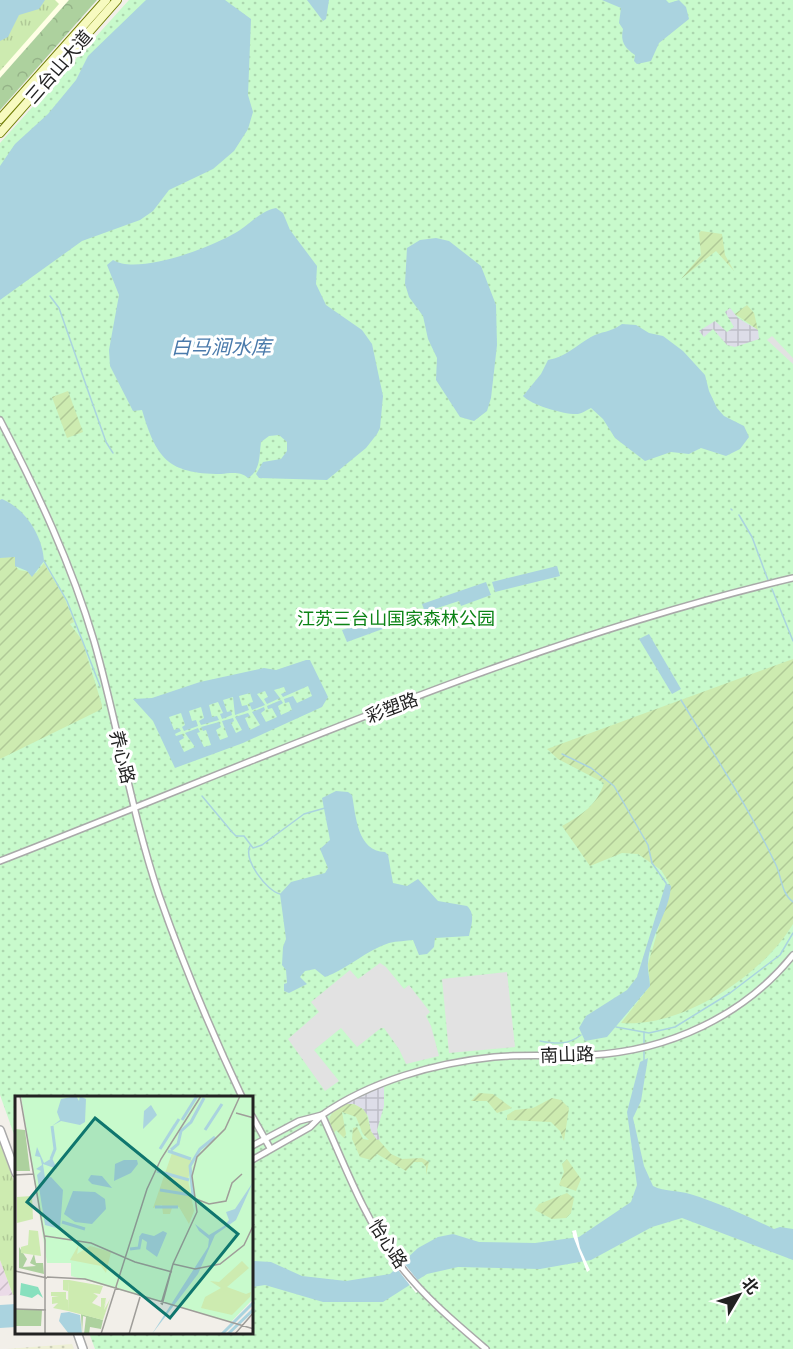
<svg xmlns="http://www.w3.org/2000/svg" width="793" height="1349" font-family="Roboto,'Noto Sans SC',sans-serif">
<style>
.industrial{fill:url(#industrial-furrows)}
.education{fill:#ffffe5}
.farmland{fill:url(#farmland-dots)}
.grass{fill:url(#grass-tufts)}
.forest{fill:url(#forest-crowns)}
.park{fill:url(#park-dots)}
.garden{fill:url(#garden-furrows)}
.parking{fill:#e2e2e2}
.plaza{fill:url(#plaza-grid)}
.water{fill:#aad3df;fill-rule:evenodd}
.pier{fill:#fff}
.lines{fill:none;stroke-linecap:round;stroke-linejoin:round}
.stream{stroke:#aad3df;stroke-width:1.5}
.minor-casing{stroke:#a9a9a9;stroke-width:8}
.tertiary-casing{stroke:#a9a9a9;stroke-width:10}
.secondary-casing{stroke:#707d05;stroke-width:10}
.minor{stroke:#fff;stroke-width:5}
.tertiary{stroke:#fff;stroke-width:7}
.secondary{stroke:#f7fabf;stroke-width:8}
.labels{text-anchor:middle;stroke-width:6;stroke-linejoin:round;paint-order:stroke}
.street-label{font-size:18px;fill:#222;stroke:#fff}
.park-label{font-size:18px;fill:#0c8416;stroke:#fff}
.water-label{font-size:20px;font-style:italic;fill:#4a7aab;stroke:#fff}
.inset-river{fill:none;stroke:#aad3df;stroke-width:3}
.inset-road{fill:none;stroke:#9f9d99;stroke-width:1.5}
.view{fill:#0f766e;fill-opacity:0.15;stroke:#0f766e;stroke-width:3}
.inset-edge{fill:none;stroke:#222;stroke-width:3}
</style>
<defs>
<pattern id="industrial-furrows" width="10" height="10" patternUnits="userSpaceOnUse" patternTransform="scale(1.5)"><rect width="10" height="10" fill="#ebdbe8"/><path d="M-1 1l2-2M0 10L10 0M9 11l2-2" fill="none" stroke="#c9bcc7"/></pattern>
<pattern id="farmland-dots" width="8" height="8" patternUnits="userSpaceOnUse" patternTransform="scale(1.5)"><rect width="8" height="8" fill="#eef0d5"/><path d="M2 2h.1M6 6h.1" fill="none" stroke="#ccceb7" stroke-width="1.8" stroke-linecap="round"/></pattern>
<pattern id="grass-tufts" width="24" height="20" patternUnits="userSpaceOnUse" patternTransform="scale(1.5)"><rect width="24" height="20" fill="#cdebb0"/><path d="M3 7l-1-3M5 7V3M7 7l1-3M15 17l-1-3M17 17v-4M19 17l1-3" fill="none" stroke="#b0c997"/></pattern>
<pattern id="forest-crowns" width="20" height="18" patternUnits="userSpaceOnUse" patternTransform="scale(1.5)"><rect width="20" height="18" fill="#add19e"/><path d="M2 6a3 3 0 1 1 6 0M12 15a3 3 0 1 1 6 0" fill="none" stroke="#95b388"/></pattern>
<pattern id="park-dots" width="8" height="8" patternUnits="userSpaceOnUse" patternTransform="scale(1.5)"><rect width="8" height="8" fill="#c8facc"/><path d="M2 2h.1M6 6h.1" fill="none" stroke="#acd6af" stroke-width="1.8" stroke-linecap="round"/></pattern>
<pattern id="garden-furrows" width="10" height="10" patternUnits="userSpaceOnUse" patternTransform="scale(1.5)"><rect width="10" height="10" fill="#cdebb0"/><path d="M-1 1l2-2M0 10L10 0M9 11l2-2" fill="none" stroke="#b0c997"/></pattern>
<pattern id="plaza-grid" width="8" height="8" patternUnits="userSpaceOnUse" patternTransform="scale(1.5)"><rect width="8" height="8" fill="#dddde8"/><path d="M0 4h8M4 0v8" fill="none" stroke="#bdbdc7"/></pattern>
</defs>
<rect width="100%" height="100%" fill="#f2efe9"/>
<!-- industrial -->
<polygon class="industrial" points="0,1260 13,1295 0,1296"/>
<!-- education -->
<polygon class="education" points="0,0 69,0 0,78"/>
<!-- farmland -->
<polygon class="farmland" points="72,1344 74,1349 6,1349"/>
<!-- grass -->
<g class="grass">
<polygon points="0,0 55,0 59,4 0,71"/>
<polygon points="0,1143 16,1187 16,1295 13,1295 0,1260"/>
</g>
<!-- forest -->
<polygon class="forest" points="69,0 97,0 0,110 0,78"/>
<!-- park -->
<polygon class="park" points="129,0 793,0 793,1349 95,1349 89,1333 252,1332 252,1097 16,1097 16,1140 0,1095 0,143"/>
<!-- garden -->
<g class="garden">
<polygon points="701,231 722,234 725,255 734,271 716,251 681,279 701,255 699,233"/>
<polygon points="747,305 754,313 758,330 735,314"/>
<polygon points="68,391 83,432 67,438 52,397"/>
<polygon points="10,556 15,557 15,566 19,570 36,573 44,563 65,599 74,622 70,624 82,640 102,705 102,709 0,759 0,558"/>
<path d="M793 659V924C762 976 682 1028 621 1023L650 986 648 964 671 886 661 870 638 854 622 853 590 866 562 826C582 815 597 805 604 783L558 759 547 749Z"/>
<polygon points="479,1093 493,1094 512,1108 497,1113 487,1101 471,1101"/>
<polygon points="552,1098 561,1100 569,1108 564,1141 560,1131 551,1122 507,1120 507,1115 515,1110 533,1108"/>
<path d="M349 1103 359 1106 366 1112 371 1131 391 1154 402 1159 422 1158 429 1162 426 1175V1167L422 1162H414L406 1171 377 1154 371 1160 360 1157 352 1139 353 1128 357 1127 363 1139 369 1140 363 1134 356 1117 342 1112 346 1134 344 1138 336 1130 334 1133 329 1120C331 1111 340 1105 349 1103Z"/>
<polygon points="567,1159 581,1179 576,1191 559,1185 564,1172 562,1164"/>
<polygon points="567,1193 574,1198 571,1213 566,1218 552,1219 535,1210 539,1204"/>
</g>
<!-- parking -->
<g class="parking">
<polygon points="772,336 793,358 793,364 767,340"/>
<polygon points="380,963 386,967 404,989 409,985 430,1012 426,1016 431,1026 439,1056 406,1064 399,1049 384,1028 381,1028 357,1047 341,1028 314,1050 339,1081 325,1091 288,1039 319,1012 311,1002 350,970 358,979"/>
<polygon points="507,972 515,1047 449,1053 442,979"/>
</g>
<!-- plaza -->
<g class="plaza">
<polygon points="730,308 738,318 758,330 759,339 735,347 727,345 713,329 704,337 699,331 715,321 727,332 734,327 725,312"/>
<polygon points="384,1086 384,1106 377,1130 380,1139 377,1140 371,1131 368,1116 363,1109 354,1104 345,1104"/>
</g>
<!-- water -->
<g class="water">
<polygon points="0,0 45,0 39,9 19,15 8,37 0,41"/>
<polygon points="146,0 225,0 251,19 248,95 253,112 248,129 234,151 213,169 169,190 153,211 140,220 82,241 0,300 0,166 15,144 48,114 76,80 88,56"/>
<polygon points="307,0 329,0 326,19 323,21"/>
<path d="M602 0H666L669 3 679 0 686 7 689 19 659 43 651 61 637 64 634 61 635 55C625 48 620 42 623 29L619 23 621 8Z"/>
<path d="M276 208 283 213 290 230 317 266 316 284 326 305 362 330 372 344 383 396 380 428 377 434 366 448 327 480 259 478 256 474 263 462 281 459 287 451V442L279 435 269 436 261 442C259 456 261 470 248 478 241 471 230 473 221 474 167 474 156 457 142 410L133 411 110 366 109 350 119 295 107 265 113 260C138 276 216 246 240 230 252 222 261 211 276 208Z"/>
<polygon points="436,238 449,241 481,266 496,305 497,345 491,398 487,411 474,421 460,417 436,380 437,358 428,339 423,316 409,297 405,284 407,248 420,240"/>
<path d="M622 324 636 325 649 333 663 336 683 351 705 375 709 391 717 408 724 416 744 426 749 437 740 449 726 456 701 448 689 454 671 452 645 461 615 438 603 419 591 408C586 410 583 413 578 414 565 415 531 405 523 396L541 374 548 360C566 357 575 346 591 337 602 331 609 333 622 324Z"/>
<path d="M2 499C26 509 43 537 44 561L32 577 27 571 15 566V557L0 558V500Z"/>
<polygon points="557,566 560,576 495,592 492,582"/>
<polygon points="486,582 491,595 461,606 459,601 425,612 422,604"/>
<polygon points="383,615 388,627 347,642 342,630"/>
<polygon points="649,634 681,689 672,694 639,639"/>
<path d="M306 660H310L328 697 322 707 243 743 175 768 153 721 133 699 152 698 200 682 264 668 276 670ZM308 686 312 696 297 703 293 696 284 699 285 703 289 702 292 710 281 715 278 706 283 703 281 700 267 706 268 709 272 708 277 717 266 722 261 713 265 710 264 707 252 712 260 725 250 730 245 718 250 716 248 713 235 717 242 730 236 733 231 723 234 721 233 718 222 721 228 737 220 740 216 730 221 727 219 722 201 727 203 731 206 730 211 745 204 747 197 733 200 732 198 728 185 733 195 747 184 752 179 741 184 738 182 734 176 736 175 734 181 731 179 728 174 730 169 717 181 713 185 725 182 727 184 731 198 726 196 720 192 721 189 711 201 707 204 718 199 721 201 725 219 720 217 716 212 717 209 705 218 702 223 713 220 714 222 719 232 715 231 711 227 712 223 700 233 697 235 715 249 710 247 705 242 706 239 696 250 693 253 702 249 703 252 710 265 705 257 694 265 691 268 697 264 699 267 704 280 698 274 690 284 687 286 692 281 694 283 697Z"/>
<path d="M336 791 348 792 352 795C356 816 357 851 385 852L388 855 393 883 407 886 418 879 438 901 467 906C476 914 471 926 469 936L435 938 434 947 427 954 419 955 413 940C406 941 397 941 389 943 366 950 348 969 325 977L315 969 305 971 300 977 307 984 289 993 284 991V984L287 983 286 970 282 965 283 947 286 939 280 894 291 882 325 873 328 868 320 849 330 840 322 798Z"/>
<path d="M666 883 671 886C669 913 650 935 648 963 647 970 650 979 650 986L607 1037 585 1041 579 1028 586 1016 627 990 637 977Z"/>
<path d="M648 1058 641 1101 633 1118 644 1166 653 1186C665 1192 677 1190 690 1194 719 1203 747 1216 774 1229L780 1227 793 1229V1260L682 1218 652 1227 591 1260 540 1269 458 1267 427 1274 383 1302H323L265 1285 252 1287V1261L271 1262 302 1276 346 1281 390 1274 418 1248 438 1237 453 1234 479 1242 535 1243 579 1237 631 1202 637 1185 627 1112 640 1062Z"/>
<polygon points="16,1304 16,1327 0,1328 0,1305"/>
</g>
<!-- pier -->
<g class="pier">
<polygon points="576,1230 580,1248 590,1270 587,1272 573,1236 572,1231"/>
<polygon points="399,1257 423,1287 416,1293 392,1262"/>
</g>
<g class="lines">
<!-- stream -->
<g class="stream">
<polyline points="50,296 59,308 106,442 113,453"/>
<polyline points="731,509 732,510"/>
<polyline points="739,515 752,537 768,580"/>
<polyline points="44,561 67,601 100,686"/>
<polyline points="772,589 793,641"/>
<path d="M681 700C714 754 749 808 776 865 782 878 781 893 793 902"/>
<polyline points="562,754 591,768 614,786 648,845 652,863 666,883"/>
<polyline points="202,796 232,832 236,836 244,836 253,848 262,845 304,814 325,808"/>
<path d="M250 846C243 860 267 891 280 894"/>
<polyline points="616,1027 649,1033 675,1027 730,993 780,955 793,933"/>
<path d="M540 1041C556 1044 568 1045 581 1035"/>
<polyline points="644,1044 644,1032"/>
<polyline points="644,1060 644,1049"/>
</g>
<defs>
<g id="minor">
<path d="M0 420C37 491 71 563 94 641 118 725 131 812 159 895 183 964 211 1031 242 1097"/>
<path d="M0 861C261 760 520 642 793 578"/>
<polyline points="252,1116 270,1148"/>
<polyline points="252,1146 299,1121 322,1115 310,1127 252,1160"/>
<path d="M486 1349C453 1321 421 1294 395 1259 363 1216 344 1163 322 1115 371 1081 435 1063 494 1057 526 1054 558 1057 590 1055 668 1051 744 1016 793 955"/>
</g>
<g id="tertiary">
<polyline points="0,1130 16,1173"/>
<polyline points="77,1332 83,1349"/>
</g>
<g id="secondary">
<polyline points="0,119 106,0"/>
<polyline points="0,133 117,0"/>
</g>
</defs>
<!-- minor casing -->
<use href="#minor" class="minor-casing"/>
<!-- tertiary casing -->
<use href="#tertiary" class="tertiary-casing"/>
<!-- secondary casing -->
<use href="#secondary" class="secondary-casing"/>
<!-- minor -->
<use href="#minor" class="minor"/>
<!-- tertiary -->
<use href="#tertiary" class="tertiary"/>
<!-- secondary -->
<use href="#secondary" class="secondary"/>
</g>
<g class="labels">
<!-- street labels -->
<g class="street-label">
<text transform="translate(59 67) rotate(-49)" y="6">三台山大道</text>
<text transform="translate(392 708) rotate(-21)" y="6">彩塑路</text>
<text transform="translate(122 757) rotate(76)" y="6">养心路</text>
<text transform="translate(567 1055) rotate(-2)" y="6">南山路</text>
<text transform="translate(388 1244) rotate(57)" y="6">怡心路</text>
</g>
<!-- park labels -->
<g class="park-label">
<text x="396" y="625">江苏三台山国家森林公园</text>
</g>
<!-- water labels -->
<g class="water-label">
<text x="221" y="354">白马涧水库</text>
</g>
</g>
<!-- overview -->
<g transform="translate(15 1096)">
<rect width="238" height="238" fill="#f2efe9"/>
<path d="M17 100 18 123 2 127V101ZM48 184H54L53 215 38 212 43 207 37 208V201L44 200H36V196H51V203L53 204V195L48 194Z" fill="#cdebb0"/>
<path d="M0 33 10 34 15 75H0ZM4 151 12 163 8 171 21 170 15 167 19 158 21 167H28L29 178 4 172ZM0 213 27 214 26 230H0ZM66 218 88 224 86 233 75 231 74 238H69L71 221 68 220 67 238Z" fill="#add19e"/>
<path d="M6 0H238V203L216 226 56 180V167H32Z" fill="#c8facc"/>
<path d="M157 57 177 64 173 84 179 115 174 128 164 111 157 112 155 118H148L147 109 138 112ZM14 134 23 135 26 160 6 157V151L13 149ZM64 148 62 158 75 150 96 156 91 177 86 170 55 164ZM227 165 234 172 212 191 231 198 236 196 235 201 217 219 186 212 190 201 206 192 195 185 204 186ZM54 184 88 190 85 198 78 197 83 200 77 207 86 211V202H91L89 212 92 202 89 214 95 203 88 224 53 215Z" fill="#cdebb0"/>
<path d="M6 187 23 191 28 202 23 198 17 202 5 199Z" fill="#88e0be"/>
<path d="M61 0 64 5 65 0 71 3 70 26 65 29 46 25 37 30 45 24 42 16 46 3ZM136 9 142 19 128 33 129 15ZM22 51 29 67 37 62 42 73 28 68 30 82 36 81 48 94 45 133 30 129 22 79 26 75 21 73 27 69 25 61 20 60ZM109 64H122L123 68 116 77 99 85 100 68ZM76 79 87 80 97 92 77 88 73 84ZM238 86 221 124 200 139 183 178 137 238 193 151 194 143 184 135 180 128 194 139 209 130 214 124 211 116 220 113ZM58 95 80 96 90 103 91 113 77 128 60 126 49 118ZM148 135 152 137 142 161 131 153 132 146 124 141 127 137 139 140ZM54 216 65 219 67 238H54L44 225 46 217Z" fill="#aad3df"/>
<path class="inset-river" d="M167 24 182 0M160 29 145 53 164 23M190 34 207 8M156 54 163 48 166 35 176 26 189 2M153 55 176 63M36 63 40 53 37 30M142 75 174 84M145 94 176 99M178 100 175 70 185 53 200 41M140 111H163M47 126 70 133M115 153 124 152 126 141M207 238 239 206M213 238 239 213"/>
<path class="inset-road" d="M5 0 30 144V238M225 0 210 33 182 61 177 80 182 116 158 168 180 173 205 168 229 149 239 128M221 17 239 22M0 79 19 78M181 103 194 108 211 105 217 87 227 78M30 140 76 147 120 166 157 176M0 175 32 182M32 181 70 183 239 233M146 208 158 168 147 209M0 213 31 214M86 238 132 93 146 63 186 0M114 238 125 201M220 238 239 216"/>
<path class="view" d="M80 22 223 138 155 222 12 106Z"/>
<rect width="238" height="238" class="inset-edge"/>
</g>
<!-- north arrow -->
<g transform="translate(739 1295) rotate(51)" stroke="#ffffff" stroke-width="4.5" paint-order="stroke">
<path d="M0-4.5L10 22L0 15L-10 22Z" fill="#222222"/>
<text y="-9" font-size="16" font-weight="bold" text-anchor="middle" fill="#222222">北</text>
</g>
</svg>
